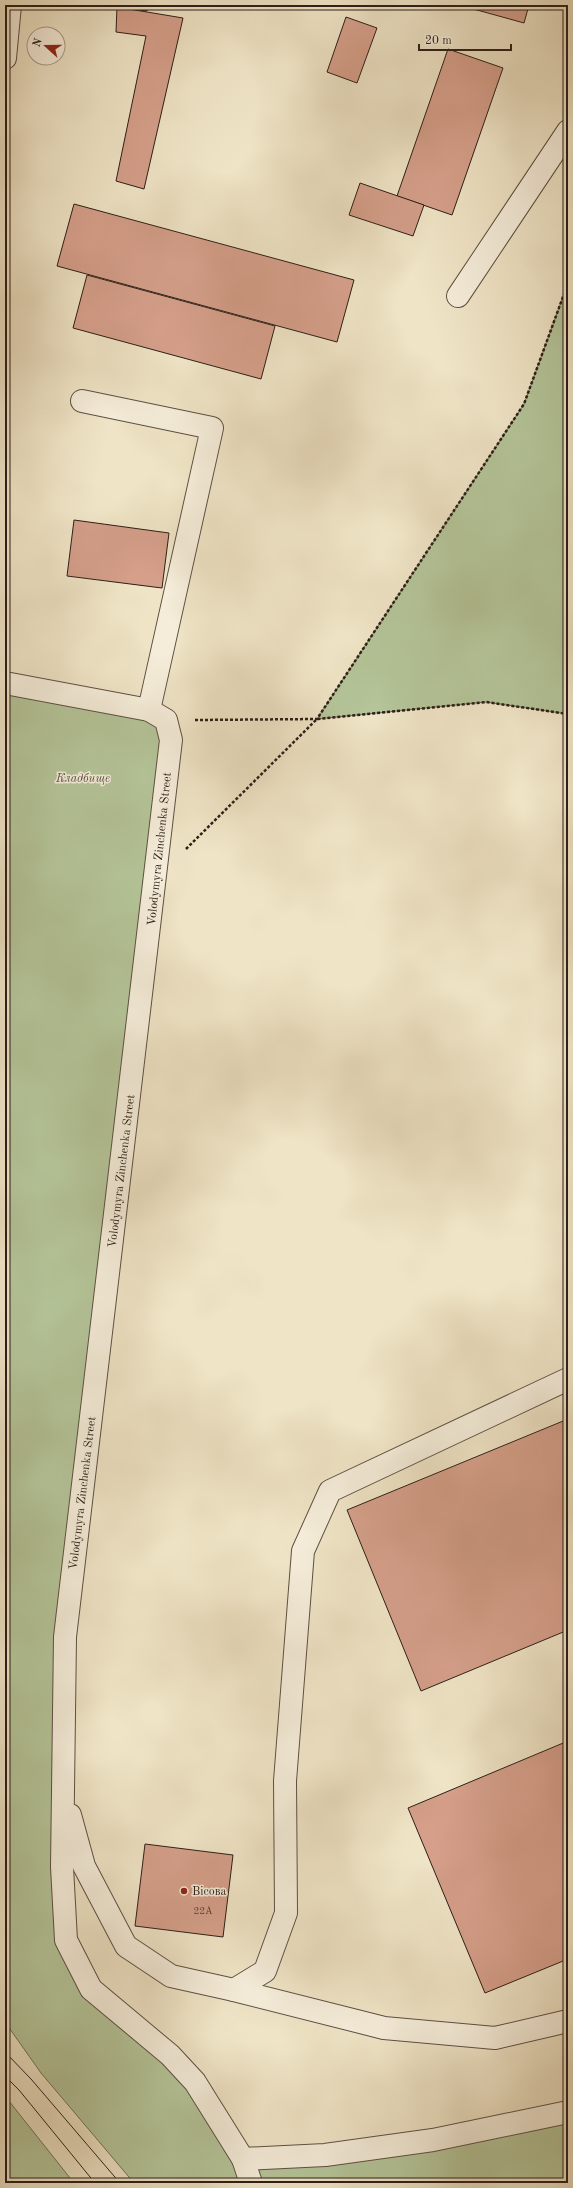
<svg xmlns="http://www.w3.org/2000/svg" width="573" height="2188" font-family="'Old Standard TT',serif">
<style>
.green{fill:#b4c599;stroke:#707258}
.building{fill:#d59f8a;stroke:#2c1e18}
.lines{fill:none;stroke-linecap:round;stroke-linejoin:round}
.minor-casing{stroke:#5d5044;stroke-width:24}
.path{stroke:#2c1e18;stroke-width:2.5;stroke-dasharray:3 2;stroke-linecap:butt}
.minor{stroke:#f5edda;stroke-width:22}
.tram{stroke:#2c1e18;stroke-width:1}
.poi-dot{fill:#8f2418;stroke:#f5edda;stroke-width:1.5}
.labels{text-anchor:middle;stroke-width:3;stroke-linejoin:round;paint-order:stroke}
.number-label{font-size:10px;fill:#563e34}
.park-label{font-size:12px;font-style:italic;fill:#55503f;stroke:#f5edda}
.street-label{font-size:12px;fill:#2c1e18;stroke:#f5edda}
.poi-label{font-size:12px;fill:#2c1e18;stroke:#f5edda;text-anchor:start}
</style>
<rect width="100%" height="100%" fill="#efe4c6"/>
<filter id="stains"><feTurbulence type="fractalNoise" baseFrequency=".005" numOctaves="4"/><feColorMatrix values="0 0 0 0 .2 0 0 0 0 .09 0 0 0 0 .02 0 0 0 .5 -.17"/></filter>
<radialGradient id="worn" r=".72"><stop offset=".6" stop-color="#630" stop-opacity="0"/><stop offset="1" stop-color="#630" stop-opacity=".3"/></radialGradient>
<!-- green -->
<g class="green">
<polygon points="568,283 568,714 486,702 317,719 524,404"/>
<polygon points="5,684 166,720 65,1637 66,1940 91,1989 170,2055 243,2159 568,2112 568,2183 134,2183 41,2073 5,2022"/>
<polygon points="5,2096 74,2183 5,2183"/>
</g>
<!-- building -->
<g class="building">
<polygon points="101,5 148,5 147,11"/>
<polygon points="459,5 529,5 524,23"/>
<polygon points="117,7 183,18 144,189 116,181 146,36 116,32"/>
<polygon points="346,17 377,28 357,83 327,72"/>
<polygon points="448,49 503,68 452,215 397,196"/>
<polygon points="360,183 424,205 413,236 349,215"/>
<polygon points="74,204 354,280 337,342 57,266"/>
<polygon points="87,275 275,326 261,379 73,328"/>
<polygon points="74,520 169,533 162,588 67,576"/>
<polygon points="568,1419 568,1630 421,1691 347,1510"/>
<polygon points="568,1741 568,1959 485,1993 408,1808"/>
<polygon points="145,1844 233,1855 223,1937 135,1926"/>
</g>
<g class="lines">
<defs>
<g id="minor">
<polyline points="5,58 10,5"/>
<polyline points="458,296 568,131"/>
<polyline points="82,401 212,428 149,710"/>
<polyline points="5,683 149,710 166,720 171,740 65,1637 62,1867 66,1940 91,1989 170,2055 195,2082 243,2159 251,2183"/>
<polyline points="70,1815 84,1866 126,1946 171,1976 234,1990 265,1971 286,1913 285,1781 303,1551 330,1491 568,1379"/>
<polyline points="234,1990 384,2028 495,2038 568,2021"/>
<polyline points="243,2159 325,2155 433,2140 568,2112"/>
</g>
</defs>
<!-- minor casing -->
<use href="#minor" class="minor-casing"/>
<!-- path -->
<g class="path">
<polyline points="195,720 317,719 524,404 568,283"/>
<polyline points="186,849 317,719 486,702 568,714"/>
</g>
<!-- minor -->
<use href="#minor" class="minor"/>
<!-- tram -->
<g class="tram">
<polyline points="5,2052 31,2079 120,2183"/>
<polyline points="5,2076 19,2090 95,2183"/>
</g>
</g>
<!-- markers -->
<circle class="poi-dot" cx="184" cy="1891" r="4"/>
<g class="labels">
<!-- number labels -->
<g class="number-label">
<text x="203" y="1914">22А</text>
</g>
<!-- park labels -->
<g class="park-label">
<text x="83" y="782">Кладбище</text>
</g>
<!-- street labels -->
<g class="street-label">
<text transform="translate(159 849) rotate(-84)" y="4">Volodymyra Zinchenka Street</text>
<text transform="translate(121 1171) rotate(-83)" y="4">Volodymyra Zinchenka Street</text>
<text transform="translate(82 1493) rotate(-83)" y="4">Volodymyra Zinchenka Street</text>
</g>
<!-- poi labels -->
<g class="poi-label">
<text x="192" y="1895">Вісова</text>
</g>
</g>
<!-- margin -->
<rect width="573" height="2188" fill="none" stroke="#efe4c6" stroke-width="20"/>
<rect x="6" y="6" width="561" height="2176" fill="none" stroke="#2c1e18" stroke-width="2"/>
<rect x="10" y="10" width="553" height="2168" fill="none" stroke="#2c1e18"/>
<!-- north arrow -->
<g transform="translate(46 46) rotate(291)"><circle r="19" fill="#f5edda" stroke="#a59a8c"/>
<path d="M0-3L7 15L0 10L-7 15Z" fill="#8f2418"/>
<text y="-6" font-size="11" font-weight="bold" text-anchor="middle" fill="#2c1e18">N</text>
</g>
<!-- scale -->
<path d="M419 44v6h92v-6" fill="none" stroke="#2c1e18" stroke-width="2"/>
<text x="425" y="44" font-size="12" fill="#2c1e18" stroke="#f5edda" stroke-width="3" paint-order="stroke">20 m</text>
<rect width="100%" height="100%" filter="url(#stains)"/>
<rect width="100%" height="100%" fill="url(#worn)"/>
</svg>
